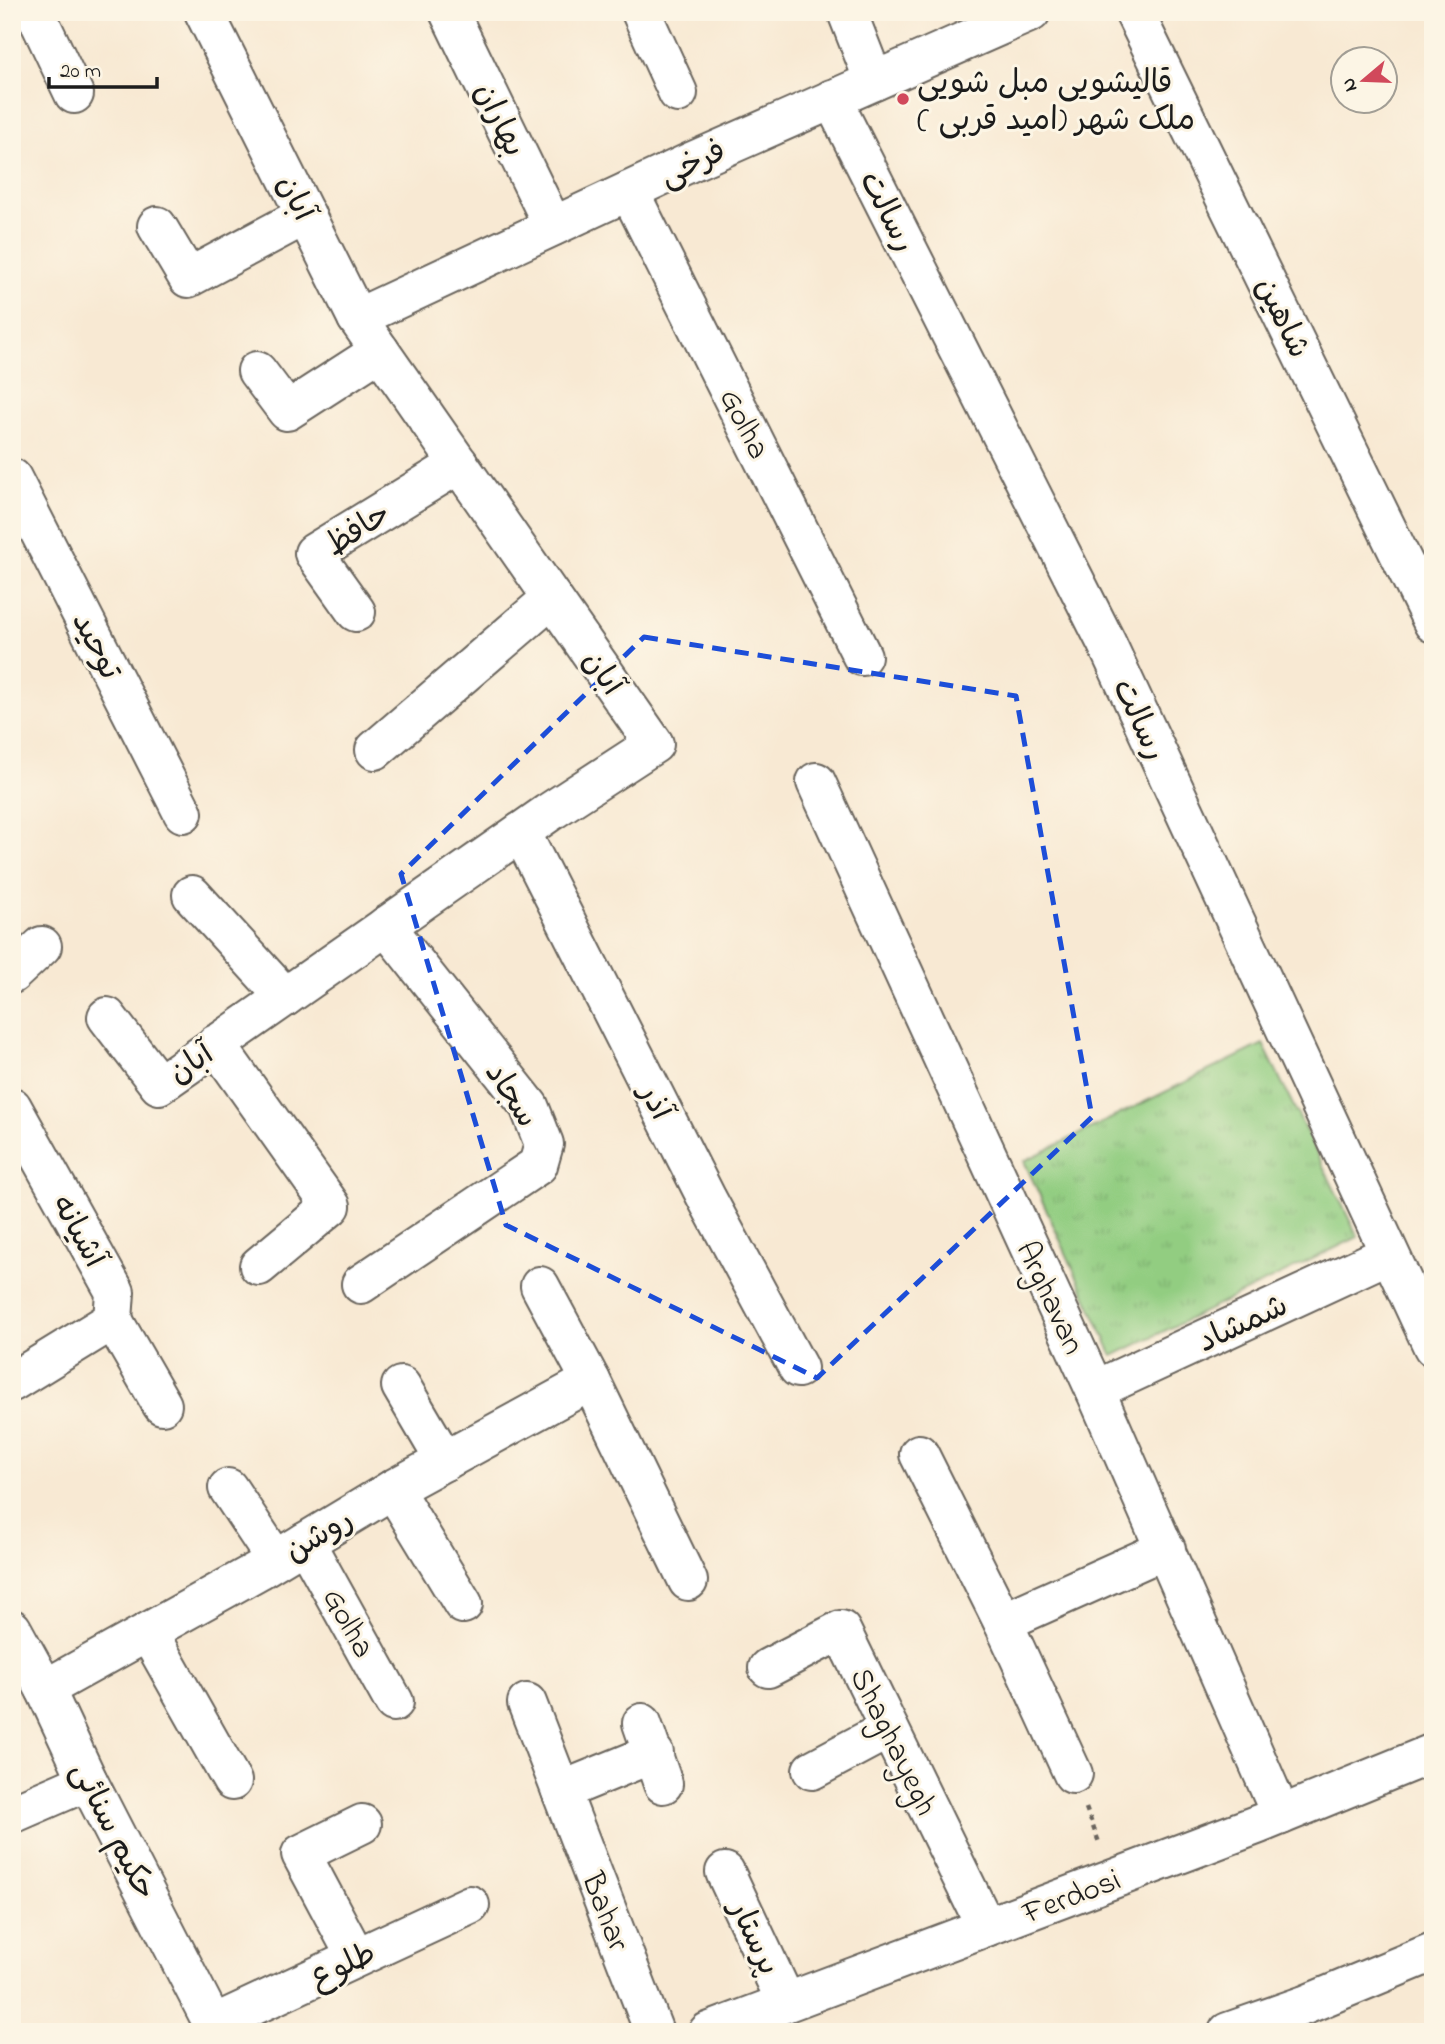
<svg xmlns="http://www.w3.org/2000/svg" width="1445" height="2044" font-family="'Indie Flower','Playpen Sans Arabic',sans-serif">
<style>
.grass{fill:url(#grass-tufts);stroke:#57744e;stroke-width:2}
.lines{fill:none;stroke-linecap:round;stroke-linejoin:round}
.minor-casing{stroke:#69645c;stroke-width:42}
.tertiary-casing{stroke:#69645c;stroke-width:42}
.path{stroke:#69645c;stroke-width:4.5;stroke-dasharray:5 5;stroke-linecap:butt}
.minor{stroke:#fff;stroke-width:38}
.tertiary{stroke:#fff;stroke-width:38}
.marked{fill:none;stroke:#1d4ed8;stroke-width:5;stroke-dasharray:14 9;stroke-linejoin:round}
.poi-dot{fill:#d1495b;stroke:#fcf5e5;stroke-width:2.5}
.labels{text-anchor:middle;stroke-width:6;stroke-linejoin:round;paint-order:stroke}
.poi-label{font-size:32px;fill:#1c1c1c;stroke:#fcf5e5;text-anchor:start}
.street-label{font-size:32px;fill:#1c1c1c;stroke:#fcf5e5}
</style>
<defs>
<pattern id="grass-tufts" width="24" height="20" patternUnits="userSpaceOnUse" patternTransform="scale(1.75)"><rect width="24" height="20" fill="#92cd81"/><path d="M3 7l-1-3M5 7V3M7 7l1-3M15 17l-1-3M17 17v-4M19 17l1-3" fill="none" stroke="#7daf6f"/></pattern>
</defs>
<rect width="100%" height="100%" fill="#fcf5e5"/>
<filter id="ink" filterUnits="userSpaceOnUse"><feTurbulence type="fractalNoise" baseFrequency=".0143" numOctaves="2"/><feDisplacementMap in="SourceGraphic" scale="14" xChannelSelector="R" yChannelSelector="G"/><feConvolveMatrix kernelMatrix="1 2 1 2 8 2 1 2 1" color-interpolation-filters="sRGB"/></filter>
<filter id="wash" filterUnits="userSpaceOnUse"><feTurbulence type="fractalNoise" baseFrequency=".00686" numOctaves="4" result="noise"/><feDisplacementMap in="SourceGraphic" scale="28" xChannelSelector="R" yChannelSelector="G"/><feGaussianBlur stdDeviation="1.57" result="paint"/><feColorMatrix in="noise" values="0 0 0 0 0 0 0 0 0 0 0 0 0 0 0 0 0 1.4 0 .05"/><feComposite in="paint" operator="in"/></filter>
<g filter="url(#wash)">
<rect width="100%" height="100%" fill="#f8e9d3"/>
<!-- grass -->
<polygon class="grass" points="1263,1044 1358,1237 1113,1356 1024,1161"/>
</g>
<g filter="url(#ink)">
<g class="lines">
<defs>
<g id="minor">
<polyline points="35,12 74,94"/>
<polyline points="449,12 553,226"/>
<polyline points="641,12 678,93"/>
<polyline points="847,12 874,81"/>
<polyline points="1134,12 1433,623"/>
<polyline points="832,99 1106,642 1433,1347"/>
<polyline points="629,191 862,656"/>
<polyline points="157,226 188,278 306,215"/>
<polyline points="357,318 693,161 1031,12"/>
<polyline points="257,371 287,411 380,351"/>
<polyline points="12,478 183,813"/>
<polyline points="356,612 314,553 459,464"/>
<polyline points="375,750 552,598"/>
<polyline points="816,782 1095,1390 1281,1815"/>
<polyline points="521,832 707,1199 798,1368"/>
<polyline points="192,895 285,997"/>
<polyline points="12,974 42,946"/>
<polyline points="107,1017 159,1085 548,813 654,744 357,318 204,12"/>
<polyline points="216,1044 331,1206 259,1266"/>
<polyline points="12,1107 115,1292 113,1320"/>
<polyline points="361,1284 538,1165 544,1144 529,1106 386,926"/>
<polyline points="540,1286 591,1381 688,1581"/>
<polyline points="113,1320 162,1405"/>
<polyline points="12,1382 113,1320"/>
<polyline points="401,1386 445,1461"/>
<polyline points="1095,1390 1389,1254"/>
<polyline points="919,1454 1003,1622 1073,1774"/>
<polyline points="228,1488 275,1559"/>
<polyline points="393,1489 463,1604"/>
<polyline points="305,1542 394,1702"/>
<polyline points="1003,1622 1166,1549"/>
<polyline points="12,1629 45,1689 88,1781 217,2032"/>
<polyline points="148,1632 232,1781"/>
<polyline points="768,1668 841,1630 986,1927"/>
<polyline points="45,1689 259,1570 393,1489 591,1381"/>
<polyline points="527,1703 654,2032"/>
<polyline points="642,1723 663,1784"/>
<polyline points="812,1770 889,1729"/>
<polyline points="561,1791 654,1753"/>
<polyline points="12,1814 88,1781"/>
<polyline points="725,1872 786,2002"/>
<polyline points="356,1957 301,1854 362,1824"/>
<polyline points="214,2024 470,1905"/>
<polyline points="1228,2032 1305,2005 1433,1952"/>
</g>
<polyline id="tertiary" points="708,2032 1259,1824 1433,1753"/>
</defs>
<!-- minor casing -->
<use href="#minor" class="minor-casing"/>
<!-- tertiary casing -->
<use href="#tertiary" class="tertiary-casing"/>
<!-- path -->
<polyline class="path" points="1086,1808 1100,1845"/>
<!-- minor -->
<use href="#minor" class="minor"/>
<!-- tertiary -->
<use href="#tertiary" class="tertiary"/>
</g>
</g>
<!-- marked area -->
<path class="marked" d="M644 637 1016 696 1092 1117 817 1378 506 1225 401 874Z"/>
<!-- markers -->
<circle class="poi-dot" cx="903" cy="99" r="7"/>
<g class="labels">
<!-- poi labels -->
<g class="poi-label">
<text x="917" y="92">قالیشویی مبل شویی<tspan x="917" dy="37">ملک شهر (امید قربی )</tspan></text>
</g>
<!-- street labels -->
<g class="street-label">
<text transform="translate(501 119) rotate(64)" y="11">بهاران</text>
<text transform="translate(692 162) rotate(-25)" y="11">فرخی</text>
<text transform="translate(297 197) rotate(63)" y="11">آبان</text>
<text transform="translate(889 211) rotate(63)" y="11">رسالت</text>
<text transform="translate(1284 317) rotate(64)" y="11">شاهین</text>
<text transform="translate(746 423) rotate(63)" y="11">Golha</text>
<text transform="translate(357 528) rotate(-33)" y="11">حافظ</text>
<text transform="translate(98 645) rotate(63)" y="11">توحید</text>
<text transform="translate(604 672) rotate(55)" y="11">آبان</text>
<text transform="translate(1141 719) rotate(65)" y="11">رسالت</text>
<text transform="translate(190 1062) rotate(-34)" y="11">آبان</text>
<text transform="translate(513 1094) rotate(57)" y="11">سجاد</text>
<text transform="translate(657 1101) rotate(63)" y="11">آذر</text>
<text transform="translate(80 1230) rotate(61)" y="11">آشیانه</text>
<text transform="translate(1052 1297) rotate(65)" y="11">Arghavan</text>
<text transform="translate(1242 1322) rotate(-25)" y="11">شمشاد</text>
<text transform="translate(318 1534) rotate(-31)" y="11">روشن</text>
<text transform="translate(350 1622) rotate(61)" y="11">Golha</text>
<text transform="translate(895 1741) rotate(64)" y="11">Shaghayegh</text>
<text transform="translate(115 1830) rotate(63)" y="11">حکیم سنائی</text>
<text transform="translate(1071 1895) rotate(-21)" y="11">Ferdosi</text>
<text transform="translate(607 1911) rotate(69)" y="11">Bahar</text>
<text transform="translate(756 1937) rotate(65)" y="11">پرستار</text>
<text transform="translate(342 1964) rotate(-25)" y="11">طلوع</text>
</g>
</g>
<!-- margin -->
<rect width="1445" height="2044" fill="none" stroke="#fcf5e5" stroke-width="42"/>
<!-- north arrow -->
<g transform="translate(1364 80) rotate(251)"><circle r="33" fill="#fcf5e5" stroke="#a29e95" stroke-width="2"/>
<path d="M0-5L12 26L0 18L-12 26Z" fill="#d1495b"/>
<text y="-10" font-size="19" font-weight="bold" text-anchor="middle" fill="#1c1c1c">N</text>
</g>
<!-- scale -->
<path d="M49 77v10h108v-10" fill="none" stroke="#1c1c1c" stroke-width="3.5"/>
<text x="60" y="77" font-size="21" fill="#1c1c1c" stroke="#fcf5e5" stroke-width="5" paint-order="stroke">20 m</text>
</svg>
